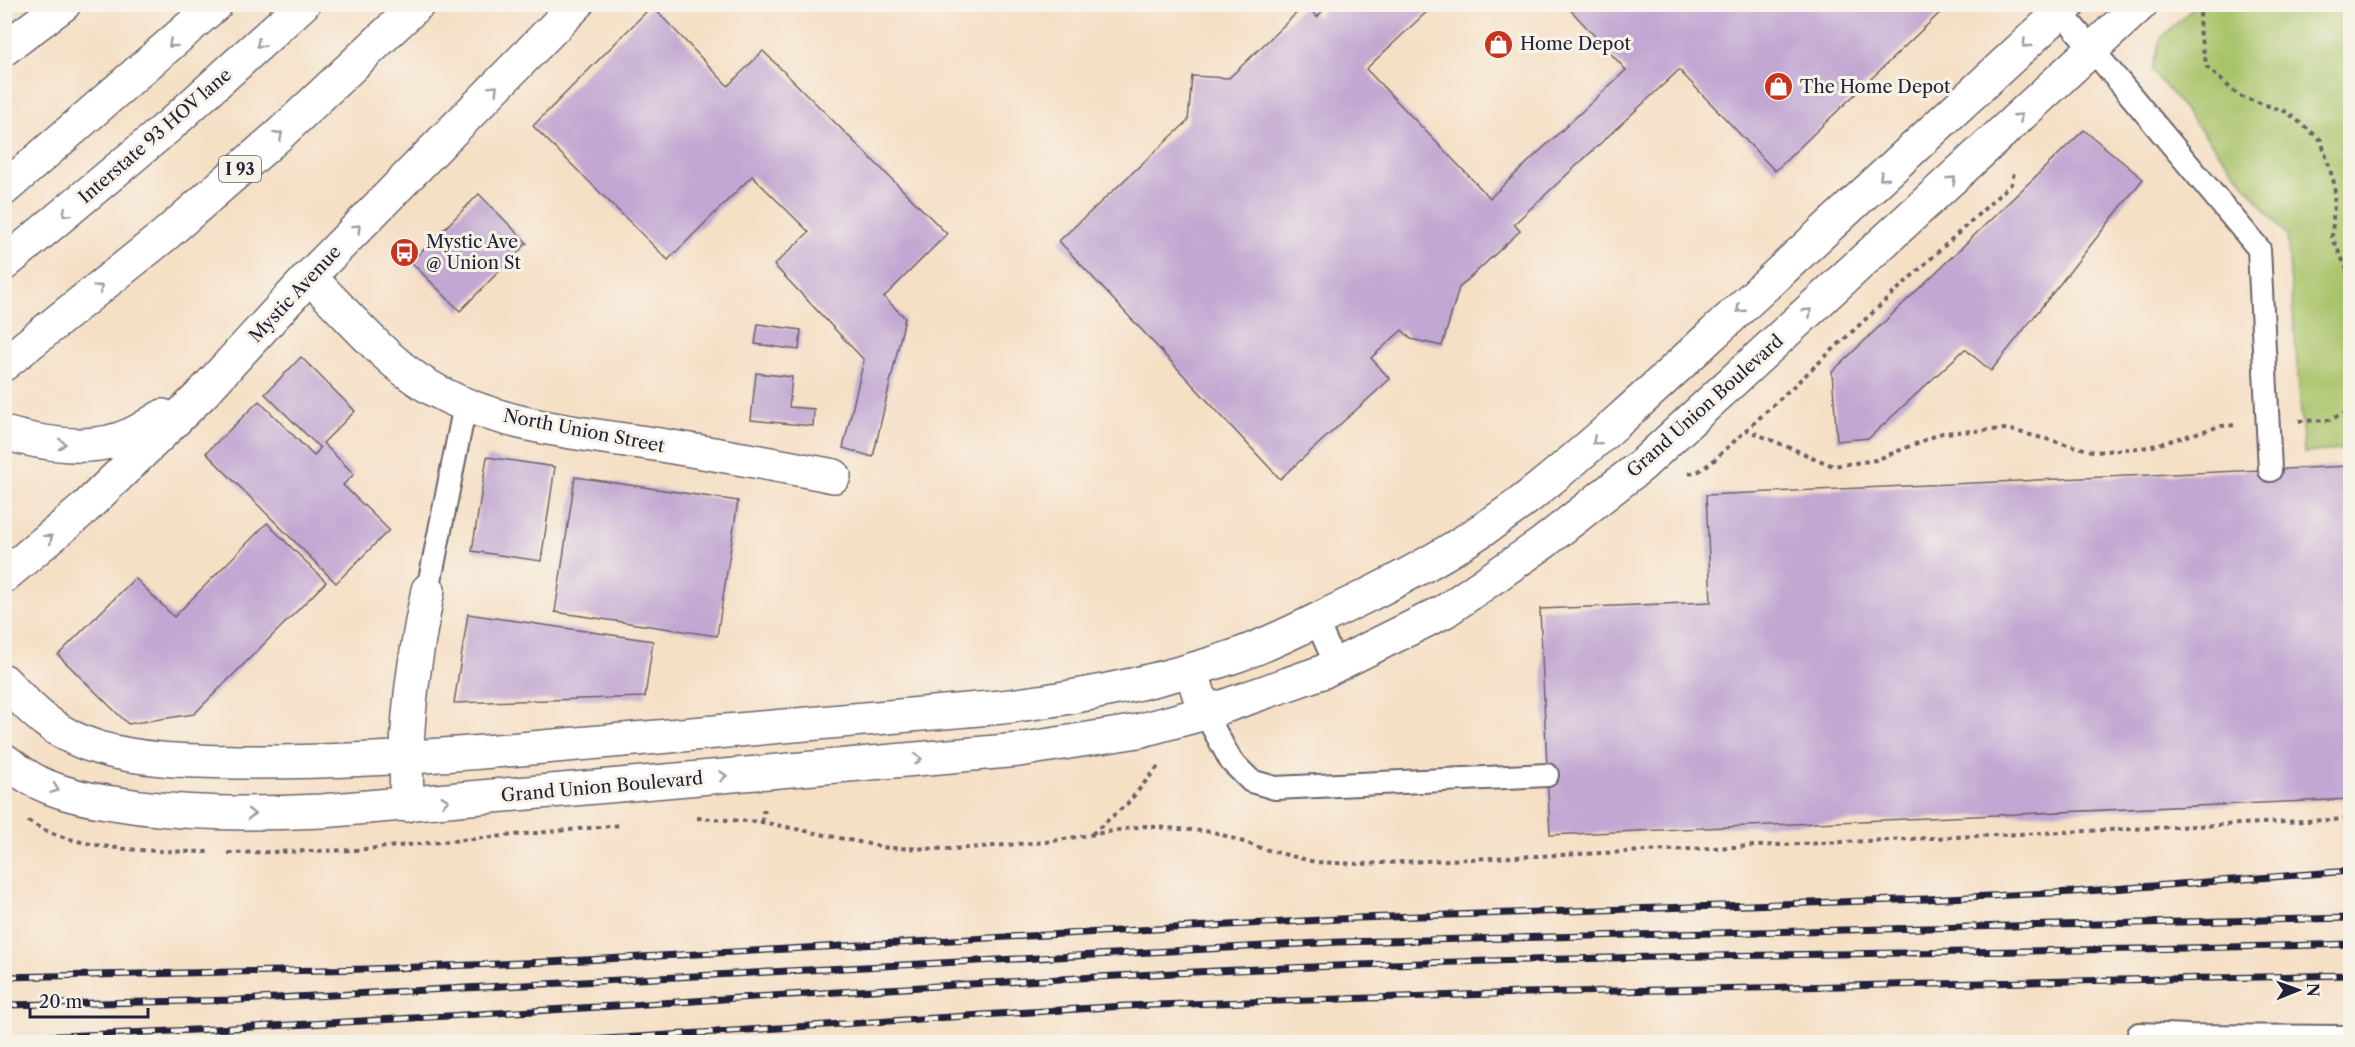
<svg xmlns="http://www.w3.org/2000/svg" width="2355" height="1047" font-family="'Libre Caslon Text',serif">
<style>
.green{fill:#a8c369;stroke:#657252;stroke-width:1.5}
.building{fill:#c1a7d2}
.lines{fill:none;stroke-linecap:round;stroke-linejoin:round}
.service-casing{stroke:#6c646b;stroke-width:26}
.minor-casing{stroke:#6c646b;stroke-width:36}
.tertiary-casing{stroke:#6c646b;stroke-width:36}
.secondary-casing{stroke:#6c646b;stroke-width:36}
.motorway-casing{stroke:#6c646b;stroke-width:36}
.path{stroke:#6c646b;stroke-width:4;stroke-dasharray:4.5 4.5;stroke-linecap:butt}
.service{stroke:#fff;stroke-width:22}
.minor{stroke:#fff;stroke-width:33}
.tertiary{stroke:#fff;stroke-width:33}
.secondary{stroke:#fff;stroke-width:33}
.motorway{stroke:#fff;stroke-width:33}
.rail-casing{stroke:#22223b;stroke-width:7}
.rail{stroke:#f7f3e8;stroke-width:4.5;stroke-dasharray:14;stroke-linecap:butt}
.oneway{stroke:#9c9ca7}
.labels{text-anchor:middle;stroke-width:6;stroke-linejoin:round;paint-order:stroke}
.shield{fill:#f7f3e8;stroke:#62616f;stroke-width:1.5}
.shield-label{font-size:16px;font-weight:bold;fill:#22223b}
.poi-label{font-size:18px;fill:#22223b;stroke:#f7f3e8;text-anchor:start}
.street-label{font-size:18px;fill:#22223b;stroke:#f7f3e8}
</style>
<rect width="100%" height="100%" fill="#f7f3e8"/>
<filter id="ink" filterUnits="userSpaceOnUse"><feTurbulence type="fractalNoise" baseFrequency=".0167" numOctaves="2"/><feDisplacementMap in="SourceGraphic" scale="12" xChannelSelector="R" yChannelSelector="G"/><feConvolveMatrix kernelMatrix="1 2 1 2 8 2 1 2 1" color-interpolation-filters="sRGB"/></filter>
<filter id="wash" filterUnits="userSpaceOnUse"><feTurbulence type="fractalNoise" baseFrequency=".008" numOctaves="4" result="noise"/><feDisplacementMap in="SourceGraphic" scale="24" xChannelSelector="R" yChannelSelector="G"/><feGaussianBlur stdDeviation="1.35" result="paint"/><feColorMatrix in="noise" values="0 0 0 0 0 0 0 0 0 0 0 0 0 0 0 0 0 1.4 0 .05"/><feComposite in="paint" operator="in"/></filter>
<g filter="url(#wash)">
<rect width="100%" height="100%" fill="#f5dfc5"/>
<!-- green -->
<polygon class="green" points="2196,5 2350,5 2350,449 2304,453 2287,236 2152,70 2160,39"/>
<g id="blocks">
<!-- building -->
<g class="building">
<polygon points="1306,4 1317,17 1329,4 1435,4 1366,69 1490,198 1626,70 1565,4 1949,4 1775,171 1679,70 1514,224 1520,231 1459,288 1442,346 1411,339 1402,330 1371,358 1390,379 1280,479 1059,241 1188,121 1192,76 1229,78"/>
<polygon points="652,6 728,86 763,51 947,234 884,297 905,318 873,457 843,448 864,360 774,265 809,232 752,176 668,260 533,126"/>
<polygon points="2084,130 2143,179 1991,371 1965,349 1869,438 1837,441 1832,372"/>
<polygon points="479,194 527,243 460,311 411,262"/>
<polygon points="758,324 801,330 799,350 755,344"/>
<polygon points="301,357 355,411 323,443 354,474 343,485 389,530 336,583 206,453 259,401 314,456 320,448 265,394"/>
<polygon points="756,373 792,377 789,407 814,409 813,426 751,420"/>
<polygon points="487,457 555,467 541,561 472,551"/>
<polygon points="2349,466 2350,799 1550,835 1540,609 1711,602 1706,495"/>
<polygon points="575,477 738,501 717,636 555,612"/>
<polygon points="267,523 326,582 194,714 128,724 58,655 135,578 174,617"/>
<polygon points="468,614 653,641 645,697 454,703"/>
</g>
</g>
</g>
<g filter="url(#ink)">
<use href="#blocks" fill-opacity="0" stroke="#6c646b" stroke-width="1.5"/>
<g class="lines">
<defs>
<g id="service">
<polyline points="2061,12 2259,249 2270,470"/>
<polyline points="428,590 465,405"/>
<polyline points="1316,620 1336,665"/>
<polyline points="1205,713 1231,761 1251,781 1275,788 1547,775"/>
<polyline points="2139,1034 2188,1036 2350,1037"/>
</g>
<g id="minor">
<path d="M309 277C345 311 384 360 426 385 493 426 578 433 654 444 715 454 774 464 834 476"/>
<polyline points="1191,670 1205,713"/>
<path d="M407 805C404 727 413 666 428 590"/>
</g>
<g id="tertiary">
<path d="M4 681C33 712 57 736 99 748 144 761 191 761 237 762 332 763 425 757 520 749 680 735 841 721 1002 707 1083 697 1161 682 1238 655 1278 641 1314 621 1352 603 1414 573 1476 538 1531 495 1610 432 1682 362 1756 294 1860 197 1965 101 2069 4"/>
<path d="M4 760C19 771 34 782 51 788 71 796 92 800 113 803 182 815 253 814 322 811L1019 750 1138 731 1205 713 1322 672 1445 611 1543 543 1642 465 2141 4"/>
</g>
<g id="secondary">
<polyline points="4,49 64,4"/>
<path d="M4 433C43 444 92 453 130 435 142 430 152 422 163 416"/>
<polyline points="4,576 85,508 202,394 309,277 577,4"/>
</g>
<g id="motorway">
<polyline points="4,189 216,4"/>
<polyline points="4,264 169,126 303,4"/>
<polyline points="4,364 165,235 280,134 418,4"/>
</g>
</defs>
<!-- service casing -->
<use href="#service" class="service-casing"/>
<!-- minor casing -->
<use href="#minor" class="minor-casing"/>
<!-- tertiary casing -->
<use href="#tertiary" class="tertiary-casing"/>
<!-- secondary casing -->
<use href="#secondary" class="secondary-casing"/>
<!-- motorway casing -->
<use href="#motorway" class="motorway-casing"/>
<!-- path -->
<g class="path">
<polyline points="2201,4 2199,30 2207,67 2239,96 2287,112 2321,140 2335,186 2332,237 2350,276"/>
<polyline points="2299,421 2329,420 2350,411"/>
<polyline points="1745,429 1833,466 1876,460 1942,433 2007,429 2096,452 2149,447 2221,426 2237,425"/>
<polyline points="1689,474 1699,471 1712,462 2011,184 2014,173"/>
<polyline points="697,818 762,822 888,848 953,849 1046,842 1144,826 1214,832 1264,849 1315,862 1360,864 2350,819"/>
<path d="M28 821C77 852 152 851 208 852"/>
<polyline points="762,822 763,812 767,810"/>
<polyline points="1092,834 1128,803 1160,764"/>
<polyline points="228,853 355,850 621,825"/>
</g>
<!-- service -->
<use href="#service" class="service"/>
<!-- minor -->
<use href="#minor" class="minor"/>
<!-- tertiary -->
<use href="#tertiary" class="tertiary"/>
<!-- secondary -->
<use href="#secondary" class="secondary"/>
<!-- motorway -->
<use href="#motorway" class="motorway"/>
<defs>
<g id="rail">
<polyline points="4,977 367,969 548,962 1358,918 1926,899 2073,892 2350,871"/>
<polyline points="4,1005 239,1000 1339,942 2350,918"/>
<path d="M4 1038C449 1022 892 983 1336 966 1674 953 2012 954 2350 944"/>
<polyline points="559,1042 1125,1006 1524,993 2350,975"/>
</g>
</defs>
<!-- rail casing -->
<use href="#rail" class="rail-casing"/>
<!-- rail -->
<use href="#rail" class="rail"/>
</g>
<!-- one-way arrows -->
<defs><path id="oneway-chevron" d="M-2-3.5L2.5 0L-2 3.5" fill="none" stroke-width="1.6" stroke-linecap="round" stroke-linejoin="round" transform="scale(1.5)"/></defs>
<g class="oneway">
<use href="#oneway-chevron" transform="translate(172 44) rotate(138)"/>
<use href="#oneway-chevron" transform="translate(260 44) rotate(138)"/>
<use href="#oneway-chevron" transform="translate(2026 44) rotate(137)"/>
<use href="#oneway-chevron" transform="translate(494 89) rotate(-45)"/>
<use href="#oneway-chevron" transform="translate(2019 117) rotate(-43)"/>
<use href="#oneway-chevron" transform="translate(279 135) rotate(-42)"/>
<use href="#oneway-chevron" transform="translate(1883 177) rotate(137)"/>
<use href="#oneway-chevron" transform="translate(1952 180) rotate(-43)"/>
<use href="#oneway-chevron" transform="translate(66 213) rotate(140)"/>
<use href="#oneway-chevron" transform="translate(357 228) rotate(-45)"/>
<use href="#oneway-chevron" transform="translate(99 288) rotate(-39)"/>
<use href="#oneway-chevron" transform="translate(1740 309) rotate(137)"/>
<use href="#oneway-chevron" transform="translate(1808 312) rotate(-43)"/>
<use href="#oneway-chevron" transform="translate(1596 441) rotate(140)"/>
<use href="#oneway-chevron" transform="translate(62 444) rotate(2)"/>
<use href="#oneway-chevron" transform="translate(49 538) rotate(-40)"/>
<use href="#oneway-chevron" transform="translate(918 759) rotate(-5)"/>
<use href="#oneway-chevron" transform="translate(723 776) rotate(-5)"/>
<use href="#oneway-chevron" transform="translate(55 789) rotate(20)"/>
<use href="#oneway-chevron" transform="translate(445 801) rotate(-5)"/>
<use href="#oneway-chevron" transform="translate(251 814) rotate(1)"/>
</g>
</g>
<!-- icons -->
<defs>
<symbol id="shop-disc" viewBox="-11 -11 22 22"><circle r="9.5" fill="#c8321e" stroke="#f7f3e8"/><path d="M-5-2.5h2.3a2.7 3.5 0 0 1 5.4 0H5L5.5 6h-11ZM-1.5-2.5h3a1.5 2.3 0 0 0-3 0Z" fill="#fff"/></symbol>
<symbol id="bus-disc" viewBox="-11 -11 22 22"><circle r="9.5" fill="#c8321e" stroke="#f7f3e8"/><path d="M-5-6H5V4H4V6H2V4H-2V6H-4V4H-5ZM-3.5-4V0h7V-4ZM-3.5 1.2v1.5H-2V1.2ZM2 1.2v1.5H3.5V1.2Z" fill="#fff"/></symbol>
</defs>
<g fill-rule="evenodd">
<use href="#shop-disc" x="1482" y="28" width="33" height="33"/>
<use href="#shop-disc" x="1762" y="70" width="33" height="33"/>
<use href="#bus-disc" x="388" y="236" width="33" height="33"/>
</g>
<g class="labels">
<!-- shield labels -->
<rect class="shield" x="219" y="156" width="42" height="26" rx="4.5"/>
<g class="shield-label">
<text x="240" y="175">I 93</text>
</g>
<!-- poi labels -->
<g class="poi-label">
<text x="1520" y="50">Home Depot</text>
<text x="1800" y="93">The Home Depot</text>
<text x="426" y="248">Mystic Ave<tspan x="426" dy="21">@ Union St</tspan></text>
</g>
<!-- street labels -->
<g class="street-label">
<text transform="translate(155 136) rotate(-41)" y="6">Interstate 93 HOV lane</text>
<text transform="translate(295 294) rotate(-47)" y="6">Mystic Avenue</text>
<text transform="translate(1705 406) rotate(-42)" y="6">Grand Union Boulevard</text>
<text transform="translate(584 431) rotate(11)" y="6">North Union Street</text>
<text transform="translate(602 787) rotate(-5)" y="6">Grand Union Boulevard</text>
</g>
</g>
<!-- margin -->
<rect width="2355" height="1047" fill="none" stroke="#f7f3e8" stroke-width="24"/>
<!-- north arrow -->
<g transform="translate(2298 990) rotate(89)" stroke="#f7f3e8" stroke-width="4.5" paint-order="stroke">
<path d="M0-4.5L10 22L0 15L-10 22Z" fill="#22223b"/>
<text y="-9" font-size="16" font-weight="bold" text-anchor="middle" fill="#22223b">N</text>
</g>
<!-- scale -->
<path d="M30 1008v9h118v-9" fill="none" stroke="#22223b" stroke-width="3"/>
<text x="39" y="1008" font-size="18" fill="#22223b" stroke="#f7f3e8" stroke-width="4.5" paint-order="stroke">20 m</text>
</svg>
